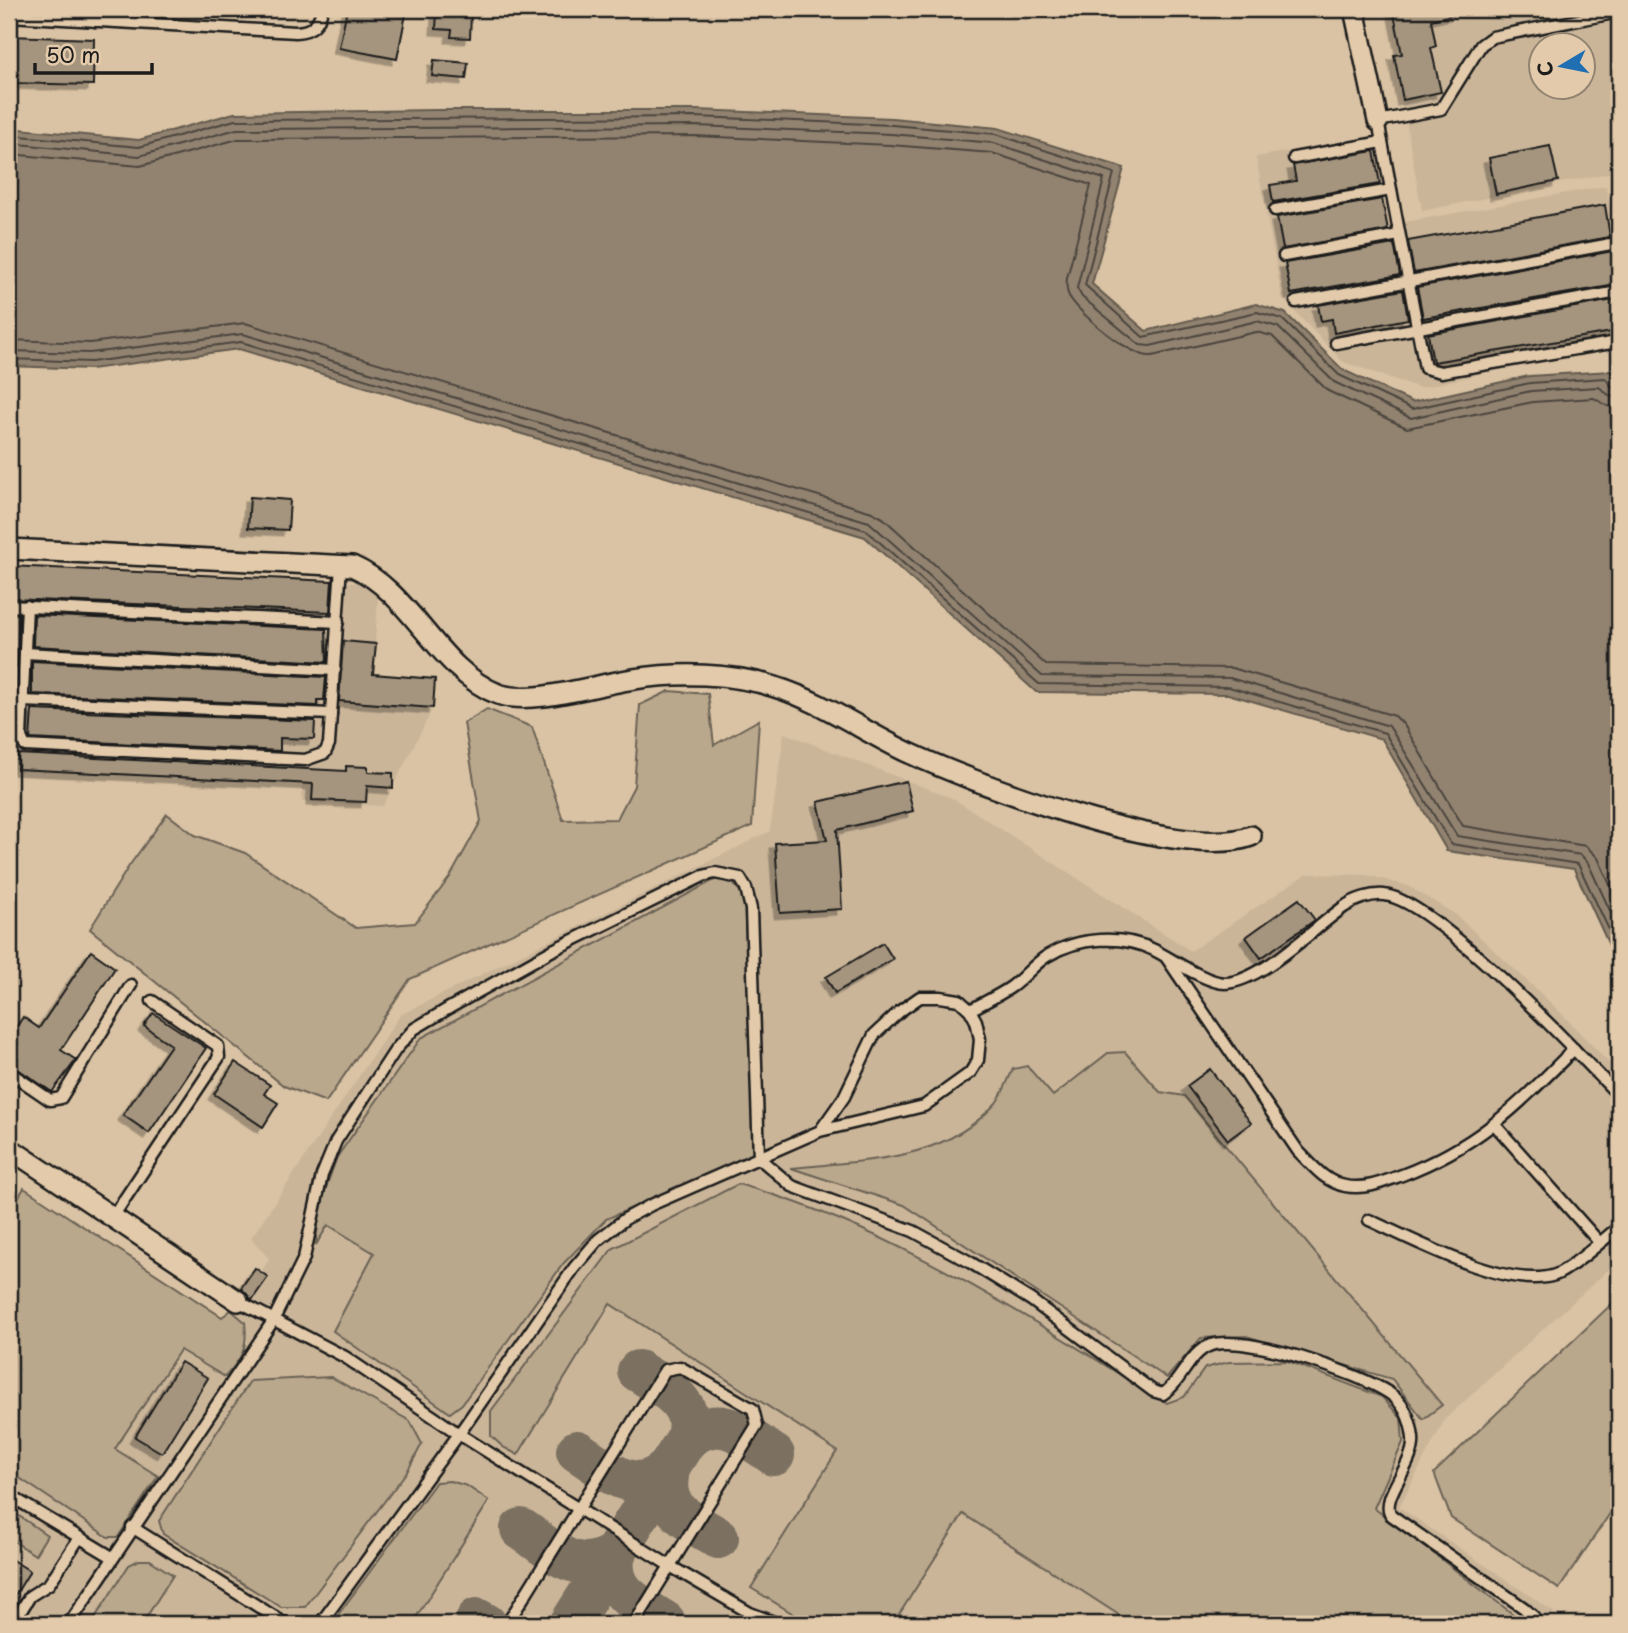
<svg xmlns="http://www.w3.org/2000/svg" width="1628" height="1633" font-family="'Playpen Sans',sans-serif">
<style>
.built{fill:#cab599;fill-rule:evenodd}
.green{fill:#baa88d;stroke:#6b6254;stroke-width:2}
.water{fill:#928370;stroke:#635a4e;stroke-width:2}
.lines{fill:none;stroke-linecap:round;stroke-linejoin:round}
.shore{stroke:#4b453e;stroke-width:2}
.taxiway{stroke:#7b7060;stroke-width:42}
.building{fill:#a5957e;stroke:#1c1c1c;stroke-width:2;filter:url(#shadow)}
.lane-casing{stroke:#1c1c1c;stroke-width:15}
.street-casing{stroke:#1c1c1c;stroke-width:24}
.lane{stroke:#e2caaa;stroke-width:10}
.street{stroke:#e2caaa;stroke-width:19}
</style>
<defs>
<filter id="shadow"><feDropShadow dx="-5.5" dy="5.5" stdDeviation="0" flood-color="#0004"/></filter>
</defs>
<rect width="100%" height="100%" fill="#dac3a4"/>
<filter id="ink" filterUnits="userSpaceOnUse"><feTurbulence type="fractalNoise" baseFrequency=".0143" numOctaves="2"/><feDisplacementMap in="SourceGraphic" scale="14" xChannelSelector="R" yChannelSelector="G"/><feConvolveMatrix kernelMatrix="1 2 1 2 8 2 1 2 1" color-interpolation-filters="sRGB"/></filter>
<g filter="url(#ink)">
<!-- built -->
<g class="built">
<path d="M1393 9H1619V171L1422 211 1394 55 1402 53ZM1540 46H1582V88H1540Z"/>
<polygon points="1388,133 1405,222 1606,186 1619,255 1619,348 1523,364 1420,388 1343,362 1282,298 1256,157"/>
<polygon points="9,566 362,583 378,598 373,674 435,679 433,708 383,806 302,802 302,783 12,769 18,616 9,615"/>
<polygon points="784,733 954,799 1191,951 1306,874 1367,875 1408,886 1455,914 1552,1004 1619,1073 1619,1260 1445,1419 1399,1507 1554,1612 1546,1624 9,1624 9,1213 24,1188 225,1319 243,1294 239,1291 255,1268 261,1272 269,1259 251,1238 400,1015 770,831"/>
</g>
<!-- green -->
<g class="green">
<polygon points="669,691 708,694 714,745 759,720 752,826 410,979 326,1102 284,1086 90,929 129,866 167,814 195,835 245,853 356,928 415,923 450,877 481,821 464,723 487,709 532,727 563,820 617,819 634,786 640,705"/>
<polygon points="716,879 731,881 744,896 755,1154 606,1219 563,1264 462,1404 450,1413 333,1331 374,1253 328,1225 316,1245 320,1204 337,1157 421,1038"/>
<path d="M1125 1052 1160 1092 1184 1096 1442 1405 1423 1419 1392 1379 1246 1336 1201 1338 1167 1378 904 1205 791 1168C864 1160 943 1163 996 1103 1003 1094 1008 1080 1013 1069L1027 1066 1053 1096 1108 1053Z"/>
<path d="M738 1184C894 1227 1030 1320 1167 1403L1184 1397 1205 1368 1229 1362 1288 1361 1382 1397 1401 1418 1403 1442 1374 1508 1526 1624H1133L963 1514 893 1624H810L751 1588 837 1451 610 1304 518 1455 503 1447 491 1436V1411L612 1249Z"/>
<path d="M24 1188 222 1317 231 1310 245 1322C248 1348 242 1358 225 1377L180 1350 115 1449 158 1476 118 1537H108L9 1471V1213Z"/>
<polygon points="1619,1297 1619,1500 1559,1589 1451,1518 1434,1473"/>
<polygon points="331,1377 410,1421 422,1444 408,1470 305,1607 281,1607 163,1534 159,1521 250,1381"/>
<polygon points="450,1481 467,1486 489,1501 412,1624 335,1624 335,1619 436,1482"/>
<polygon points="9,1509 47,1535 35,1555 9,1538"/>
<polygon points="139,1560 150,1560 173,1575 142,1624 91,1624 129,1565"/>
</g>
<!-- water -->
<polygon class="water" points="437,110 696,110 892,118 998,128 1124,168 1092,284 1146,331 1256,304 1285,313 1343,370 1412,402 1529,376 1611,371 1619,388 1619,967 1574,869 1447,851 1382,739 1228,694 1036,692 865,537 239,349 91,369 9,366 9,128 139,140 234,113"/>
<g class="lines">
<!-- shore -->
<g class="shore">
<polyline points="9,135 139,147 235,120 696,117 892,125 996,134 1114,173 1085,285 1143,337 1257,312 1282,319 1339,375 1412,409 1530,383 1605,378 1612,387 1619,389"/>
<polyline points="9,143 139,156 237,129 696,126 891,134 994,143 1104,179 1077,288 1082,297 1140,345 1150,346 1257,321 1278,327 1334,382 1411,418 1531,391 1599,387 1610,396 1619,398"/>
<path d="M9 154 140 166 238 139 696 136 890 145 992 153 1091 185 1067 278C1066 286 1066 293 1071 299 1082 316 1132 358 1152 356L1256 332 1272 336 1328 391 1407 428 1533 402 1594 398 1607 406 1619 408"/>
<polyline points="9,340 90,343 245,323 872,512 883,518 1046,665 1232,668 1395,716 1404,725 1463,826 1586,846 1598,858 1619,905"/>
<polyline points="9,351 90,353 243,334 869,522 1042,676 1230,678 1389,726 1457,836 1581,855 1588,863 1619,930"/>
<polyline points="9,359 91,362 241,342 866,530 1039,684 1229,687 1385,733 1451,844 1578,864 1619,951"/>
</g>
<!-- taxiway -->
<g class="taxiway">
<path d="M638 1371C665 1388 698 1403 686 1440 720 1411 743 1435 774 1455"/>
<path d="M577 1451C608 1471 637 1500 670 1466 658 1510 686 1518 718 1538"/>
<path d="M521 1529C554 1551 576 1578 615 1553 606 1591 638 1604 665 1622"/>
<polyline points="477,1619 486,1624"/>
<polyline points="570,1624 686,1440"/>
</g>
</g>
<!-- building -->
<g class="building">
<polygon points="347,9 407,9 397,59 339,48"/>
<polygon points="1393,9 1456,9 1456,14 1431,20 1436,46 1431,48 1441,92 1403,100 1394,55 1402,54"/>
<polygon points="437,11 471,14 470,38 451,37 452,30 436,29"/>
<polygon points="9,36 94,39 93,85 9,83"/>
<polygon points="434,60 468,63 466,79 432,76"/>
<polygon points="1550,146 1558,181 1496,194 1489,158"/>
<polygon points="1374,151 1380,184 1273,202 1270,185 1296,181 1293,165"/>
<polygon points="1382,199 1388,230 1283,249 1277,217"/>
<polygon points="1605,205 1610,237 1414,273 1408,241"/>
<polygon points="1394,244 1400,275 1291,294 1285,263"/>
<polygon points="1613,251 1619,282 1610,286 1423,318 1417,287"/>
<polygon points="1403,290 1408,319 1334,333 1332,319 1321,321 1318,305"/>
<polygon points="1613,300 1618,331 1433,362 1428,334"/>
<polygon points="250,497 290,500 288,530 248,528"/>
<polygon points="9,566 332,581 330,612 9,599"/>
<polygon points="9,613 19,614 17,667 9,667"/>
<polygon points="34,615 326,629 327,662 33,646"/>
<polygon points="343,641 376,644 373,674 435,679 433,708 339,701"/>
<polygon points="32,661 326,677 324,700 317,700 317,706 32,694"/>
<polygon points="32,710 315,721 314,739 280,738 280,751 30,739"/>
<polygon points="18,754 346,771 346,766 368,767 368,772 393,773 393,788 367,786 366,802 312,800 313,784 17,769"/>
<polygon points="906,781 913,811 837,830 842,909 780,913 775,843 827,840 818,802"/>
<polygon points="1299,899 1315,920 1261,958 1246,937"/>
<polygon points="883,943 893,959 835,993 826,977"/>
<polygon points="91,951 115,968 61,1050 76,1060 52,1092 9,1063 9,1038 23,1017 39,1028"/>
<polygon points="153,1013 206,1048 149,1133 123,1115 171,1045 144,1026"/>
<polygon points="235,1062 270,1085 264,1094 278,1103 263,1127 214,1094"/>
<polygon points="1210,1069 1251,1123 1228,1140 1187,1086"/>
<polygon points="255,1268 268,1277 252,1300 241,1288"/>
<polygon points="181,1362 208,1378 162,1453 135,1437"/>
<polygon points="9,1558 30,1571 9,1605"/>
</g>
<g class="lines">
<defs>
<g id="lane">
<path d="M9 16 296 32C312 31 319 24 322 9"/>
<polyline points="95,21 96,9"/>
<polyline points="1294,158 1382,142"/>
<polyline points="1275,210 1391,190"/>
<polyline points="1284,256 1399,235"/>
<polyline points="1296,302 1611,244"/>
<polyline points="1617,342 1441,372 1425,368 1378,121 1441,109 1481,45 1492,37 1619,12"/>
<polyline points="1336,343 1618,292"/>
<polyline points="9,606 338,622"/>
<polyline points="27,606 21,737 25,746 305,760 325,753 329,744 341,565"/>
<polyline points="25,653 335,670"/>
<polyline points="23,701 331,714"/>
<path d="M1166 957 1298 1151C1312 1165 1325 1182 1345 1186 1366 1190 1383 1182 1402 1175 1479 1146 1517 1106 1574 1049"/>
<path d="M970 1010C983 1003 998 996 1011 987 1024 978 1034 964 1047 956 1078 937 1122 934 1154 950 1172 959 1206 983 1225 983 1261 982 1315 927 1344 907 1355 899 1371 894 1384 895 1433 899 1580 1055 1619 1096"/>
<polyline points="9,1072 50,1100 61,1098 131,985"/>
<polyline points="1495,1125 1599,1242"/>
<polyline points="112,1218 219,1057 218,1046 152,1001"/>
<path d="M1369 1220C1414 1240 1507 1291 1555 1275 1570 1270 1605 1238 1619 1227"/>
<polyline points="238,1301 345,1357 459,1434 670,1566 750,1613 779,1624"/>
<polyline points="9,1495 112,1557"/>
<polyline points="132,1527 286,1624"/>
<polyline points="13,1624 30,1596 49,1584 79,1538"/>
<path d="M69 1624 273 1321 304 1258 322 1175 336 1141 396 1049 414 1029 451 1007 553 950 703 876 715 873 740 878 746 888 751 909 759 1158 792 1186 913 1231 968 1261 1031 1300 1153 1391 1163 1394C1182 1382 1189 1352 1211 1345 1244 1334 1359 1373 1389 1393 1404 1403 1411 1420 1413 1438 1416 1464 1379 1497 1391 1515L1524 1608 1534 1617V1624"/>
<polyline points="320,1624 459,1434 574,1268 598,1240 625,1219 651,1205 820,1131 924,1106 970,1073 978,1060 980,1039 976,1021 970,1010 959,1000 940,997 920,997 900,1011 874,1035 844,1097 820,1131"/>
<polyline points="507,1624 665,1370 680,1367 753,1409 757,1425 634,1624"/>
</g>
<g id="street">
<polyline points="1354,9 1378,121"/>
<path d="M9 549 352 566C412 592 437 670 498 694 531 706 598 684 634 679 679 672 731 673 775 687 823 702 863 731 907 752 976 784 1183 863 1251 836"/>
<polyline points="9,1148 238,1301"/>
</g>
</defs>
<!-- lane casing -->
<use href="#lane" class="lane-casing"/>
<!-- street casing -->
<use href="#street" class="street-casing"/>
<!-- lane -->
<use href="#lane" class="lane"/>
<!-- street -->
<use href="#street" class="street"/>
</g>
</g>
<!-- margin -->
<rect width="1628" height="1633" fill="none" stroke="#e2caaa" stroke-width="35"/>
<rect x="18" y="18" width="1593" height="1598" fill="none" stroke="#1c1c1c" stroke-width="2.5" filter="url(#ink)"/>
<!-- north arrow -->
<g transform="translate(1562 66) rotate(260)"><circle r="33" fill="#e2caaa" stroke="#938471" stroke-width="2"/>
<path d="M0-5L12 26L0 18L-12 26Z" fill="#1f6fb2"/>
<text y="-10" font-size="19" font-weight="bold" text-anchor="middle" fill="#1c1c1c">С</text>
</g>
<!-- scale -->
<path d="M35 63v10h117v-10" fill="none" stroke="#1c1c1c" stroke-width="3.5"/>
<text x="46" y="63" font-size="21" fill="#1c1c1c" stroke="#e2caaa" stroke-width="5" paint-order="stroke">50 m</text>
</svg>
